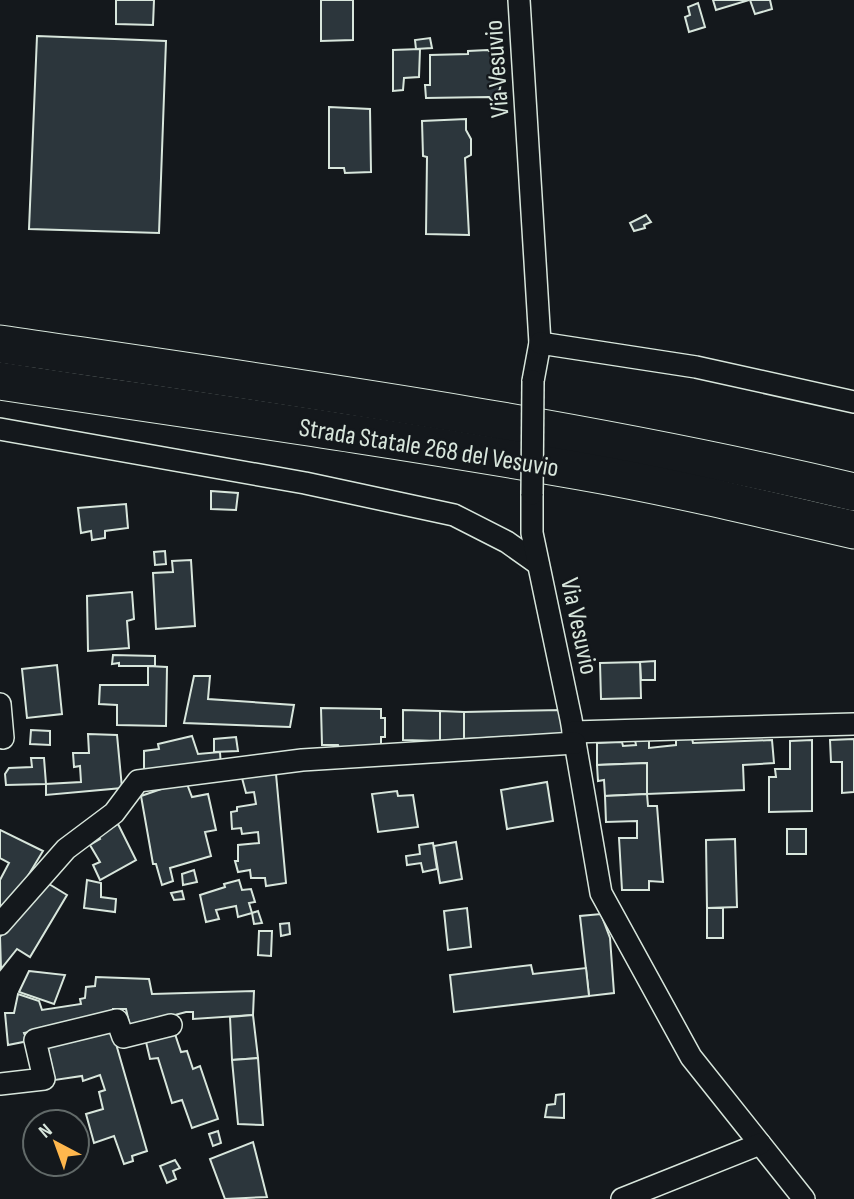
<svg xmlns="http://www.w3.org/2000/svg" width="854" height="1199" font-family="'Sofia Sans Condensed',sans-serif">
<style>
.building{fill:#2c363c;stroke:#d8e6dc;stroke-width:2}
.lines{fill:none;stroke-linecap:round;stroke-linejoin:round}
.street-casing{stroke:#d8e6dc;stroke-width:24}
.highway-casing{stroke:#d8e6dc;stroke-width:39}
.street{stroke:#14181c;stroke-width:21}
.highway{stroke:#14181c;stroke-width:37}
.street-bridge-casing{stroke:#d8e6dc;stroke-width:24;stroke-linecap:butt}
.street-bridge{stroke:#14181c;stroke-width:21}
.labels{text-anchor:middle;stroke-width:5;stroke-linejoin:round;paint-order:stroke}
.street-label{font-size:26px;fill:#d8e6dc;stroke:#14181c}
</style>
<rect width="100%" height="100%" fill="#14181c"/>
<!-- building -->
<g class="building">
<polygon points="116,0 154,0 153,25 116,24"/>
<polygon points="321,0 353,0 353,40 321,41"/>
<polygon points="713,0 749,0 716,10"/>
<polygon points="750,0 770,0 772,9 755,14"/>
<polygon points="698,3 705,27 689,32 685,17 690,15 688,7"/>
<polygon points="37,36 166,41 159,233 29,229"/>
<polygon points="430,38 432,48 416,49 415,40"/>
<polygon points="420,49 419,77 404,78 403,90 393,91 393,50"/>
<polygon points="488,50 503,64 500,89 492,101 489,97 426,98 425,85 430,85 430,55 468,54 468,51"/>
<polygon points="329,107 370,109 371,172 345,173 344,168 329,168"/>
<polygon points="466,119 466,130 471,139 471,155 465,158 469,235 426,234 427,157 423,156 422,121"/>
<polygon points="646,215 651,222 644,225 645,228 634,231 630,223"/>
<polygon points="211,491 238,493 236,510 211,509"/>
<polygon points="126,504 128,528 105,531 105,538 92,540 91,531 81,533 78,508"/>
<polygon points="165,551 166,564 155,565 154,552"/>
<polygon points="191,560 195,626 156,629 153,573 173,572 172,561"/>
<polygon points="132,592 134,619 127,621 129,648 88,651 87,596"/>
<polygon points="113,655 155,656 155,666 119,666 119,663 112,664"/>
<polygon points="655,661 655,680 641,680 640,662"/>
<polygon points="640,662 641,698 601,699 600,663"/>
<polygon points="57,665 62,714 27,718 22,669"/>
<polygon points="148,666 167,667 166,726 117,725 117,705 99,704 100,685 148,685"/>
<polygon points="194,676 210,676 208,699 294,705 290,727 184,723"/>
<polygon points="321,708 381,709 381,718 385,718 385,737 381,737 381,746 339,748 338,745 322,745"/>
<polygon points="403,710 440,711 440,741 403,740"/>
<polygon points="562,710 563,734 464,739 464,712"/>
<polygon points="440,711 464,712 464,739 440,741"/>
<polygon points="31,730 50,731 50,745 30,744"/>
<polygon points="88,734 117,735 122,788 46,795 46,784 81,782 80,766 74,767 73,753 89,753"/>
<polygon points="192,736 198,754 220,752 221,767 144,774 144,751 159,749 158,744"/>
<polygon points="236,737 238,751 214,752 214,739"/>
<polygon points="692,738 693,743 772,740 774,763 743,765 744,790 647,794 647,763 597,765 597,743 622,742 623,746 636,745 635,740 649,739 649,748 676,745 676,739"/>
<polygon points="854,739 854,792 842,793 842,762 831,762 830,740"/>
<polygon points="812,740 812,811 769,812 769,777 776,777 775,769 790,769 790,741"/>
<polygon points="31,758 44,758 46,784 6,785 5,774 9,768 32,767"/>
<polygon points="647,763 647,794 605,796 604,780 598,781 597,765"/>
<polygon points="276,774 286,883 266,886 265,878 251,878 250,870 238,872 235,861 238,861 238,845 259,843 258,832 242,834 241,828 232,829 231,812 237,811 237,807 256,804 254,792 246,793 242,778"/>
<polygon points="547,782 553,821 507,829 501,790"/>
<polygon points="187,784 192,797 208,794 216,830 205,832 211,856 170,868 173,881 162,885 156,864 153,864 141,796 170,786"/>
<polygon points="397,791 398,796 413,795 418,827 378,832 372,794"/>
<polygon points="647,794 648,806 657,806 663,882 649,881 649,890 622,890 619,838 637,838 637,821 606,822 605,796"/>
<polygon points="118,824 136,860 100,880 93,865 100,862 90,845 100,839 98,836"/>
<rect x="787" y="829" width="19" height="25"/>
<polygon points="0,830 43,851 14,899 0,915 0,880 9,863 0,858"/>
<polygon points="735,839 737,907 707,908 706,840"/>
<polygon points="456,842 462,879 440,883 434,846"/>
<polygon points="433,843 437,869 423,872 421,863 407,865 406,856 420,854 419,845"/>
<polygon points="194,870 197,882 183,885 182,874"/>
<polygon points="87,880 101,883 101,897 116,899 115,912 84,908"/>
<polygon points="239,880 242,890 251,889 255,902 249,903 252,913 238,917 236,906 216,910 219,919 206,922 200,895 225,887 224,884"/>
<polygon points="49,884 67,895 30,957 17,949 1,969 0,937 20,912"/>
<polygon points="182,891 184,899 174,900 171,893"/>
<polygon points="467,908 471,947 448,950 444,911"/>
<rect x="707" y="908" width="16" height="30"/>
<polygon points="258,911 262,923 254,924 252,913"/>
<polygon points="601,914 610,938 614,993 589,996 580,916"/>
<polygon points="289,923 290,934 281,936 280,924"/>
<polygon points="259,931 272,931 271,956 258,955"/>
<polygon points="531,965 533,974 586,968 589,996 454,1012 450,975"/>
<polygon points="29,971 65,975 54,1004 19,992"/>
<polygon points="96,977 149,979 152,994 254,991 253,1015 193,1019 193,1012 186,1012 130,1027 126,1009 113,1009 113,1015 24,1033 26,1038 23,1042 8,1045 5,1013 14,1013 18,994 39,1001 42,1010 81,1004 80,999 85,998 86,987 95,986"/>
<polygon points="253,1015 258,1058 232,1060 230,1017"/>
<polygon points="112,1030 147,1151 132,1156 133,1161 124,1164 114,1136 94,1143 86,1114 103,1109 99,1092 105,1090 100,1075 83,1081 82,1076 55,1080 47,1045"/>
<polygon points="175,1034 181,1052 187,1051 193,1069 200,1066 218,1119 192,1128 182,1100 172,1103 158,1058 150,1059 146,1042"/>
<polygon points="258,1058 263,1125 238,1124 232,1060"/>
<polygon points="564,1094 564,1118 545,1117 547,1105 555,1104 556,1095"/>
<polygon points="218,1131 221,1143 213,1146 209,1134"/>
<polygon points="253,1142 267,1197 225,1199 210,1159"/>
<polygon points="175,1160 180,1168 173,1171 176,1179 167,1183 160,1166"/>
</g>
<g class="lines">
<defs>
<g id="street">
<polyline points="519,0 540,343 533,381"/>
<polyline points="540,343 696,367 854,402"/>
<polyline points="0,429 305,483 454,515 507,542 538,564"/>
<polyline points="532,494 532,533 571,719 601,893 691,1057 804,1199"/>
<polyline points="0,704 3,738"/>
<polyline points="573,732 854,724"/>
<polyline points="0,924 66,849 114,813 138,781 302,760 575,743"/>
<polyline points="0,1084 44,1079 35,1040 117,1020 123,1037 171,1025"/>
<polyline points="622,1199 760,1144"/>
</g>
<g id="highway">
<path d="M0 344C286 386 572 425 854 492"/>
<path d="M0 381C193 410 387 437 580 471 672 487 763 509 854 530"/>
</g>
</defs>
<!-- street casing -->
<use href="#street" class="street-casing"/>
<!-- highway casing -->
<use href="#highway" class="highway-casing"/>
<!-- street -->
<use href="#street" class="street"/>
<!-- highway -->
<use href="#highway" class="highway"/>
<defs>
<polyline id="street-bridge" points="532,494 533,381"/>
</defs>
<!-- street-bridge casing -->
<use href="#street-bridge" class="street-bridge-casing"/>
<!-- street-bridge -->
<use href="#street-bridge" class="street-bridge"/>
</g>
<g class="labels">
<!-- street labels -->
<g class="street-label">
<text transform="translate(496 69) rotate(-94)" y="9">Via Vesuvio</text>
<text transform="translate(429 447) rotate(9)" y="9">Strada Statale 268 del Vesuvio</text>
<text transform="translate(580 626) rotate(78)" y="9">Via Vesuvio</text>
</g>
</g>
<!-- north arrow -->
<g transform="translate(56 1143) rotate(319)"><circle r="33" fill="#14181c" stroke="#626a69" stroke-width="2"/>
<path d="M0-5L12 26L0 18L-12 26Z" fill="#ffb74d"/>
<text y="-10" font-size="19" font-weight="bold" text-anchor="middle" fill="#d8e6dc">N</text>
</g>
</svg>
